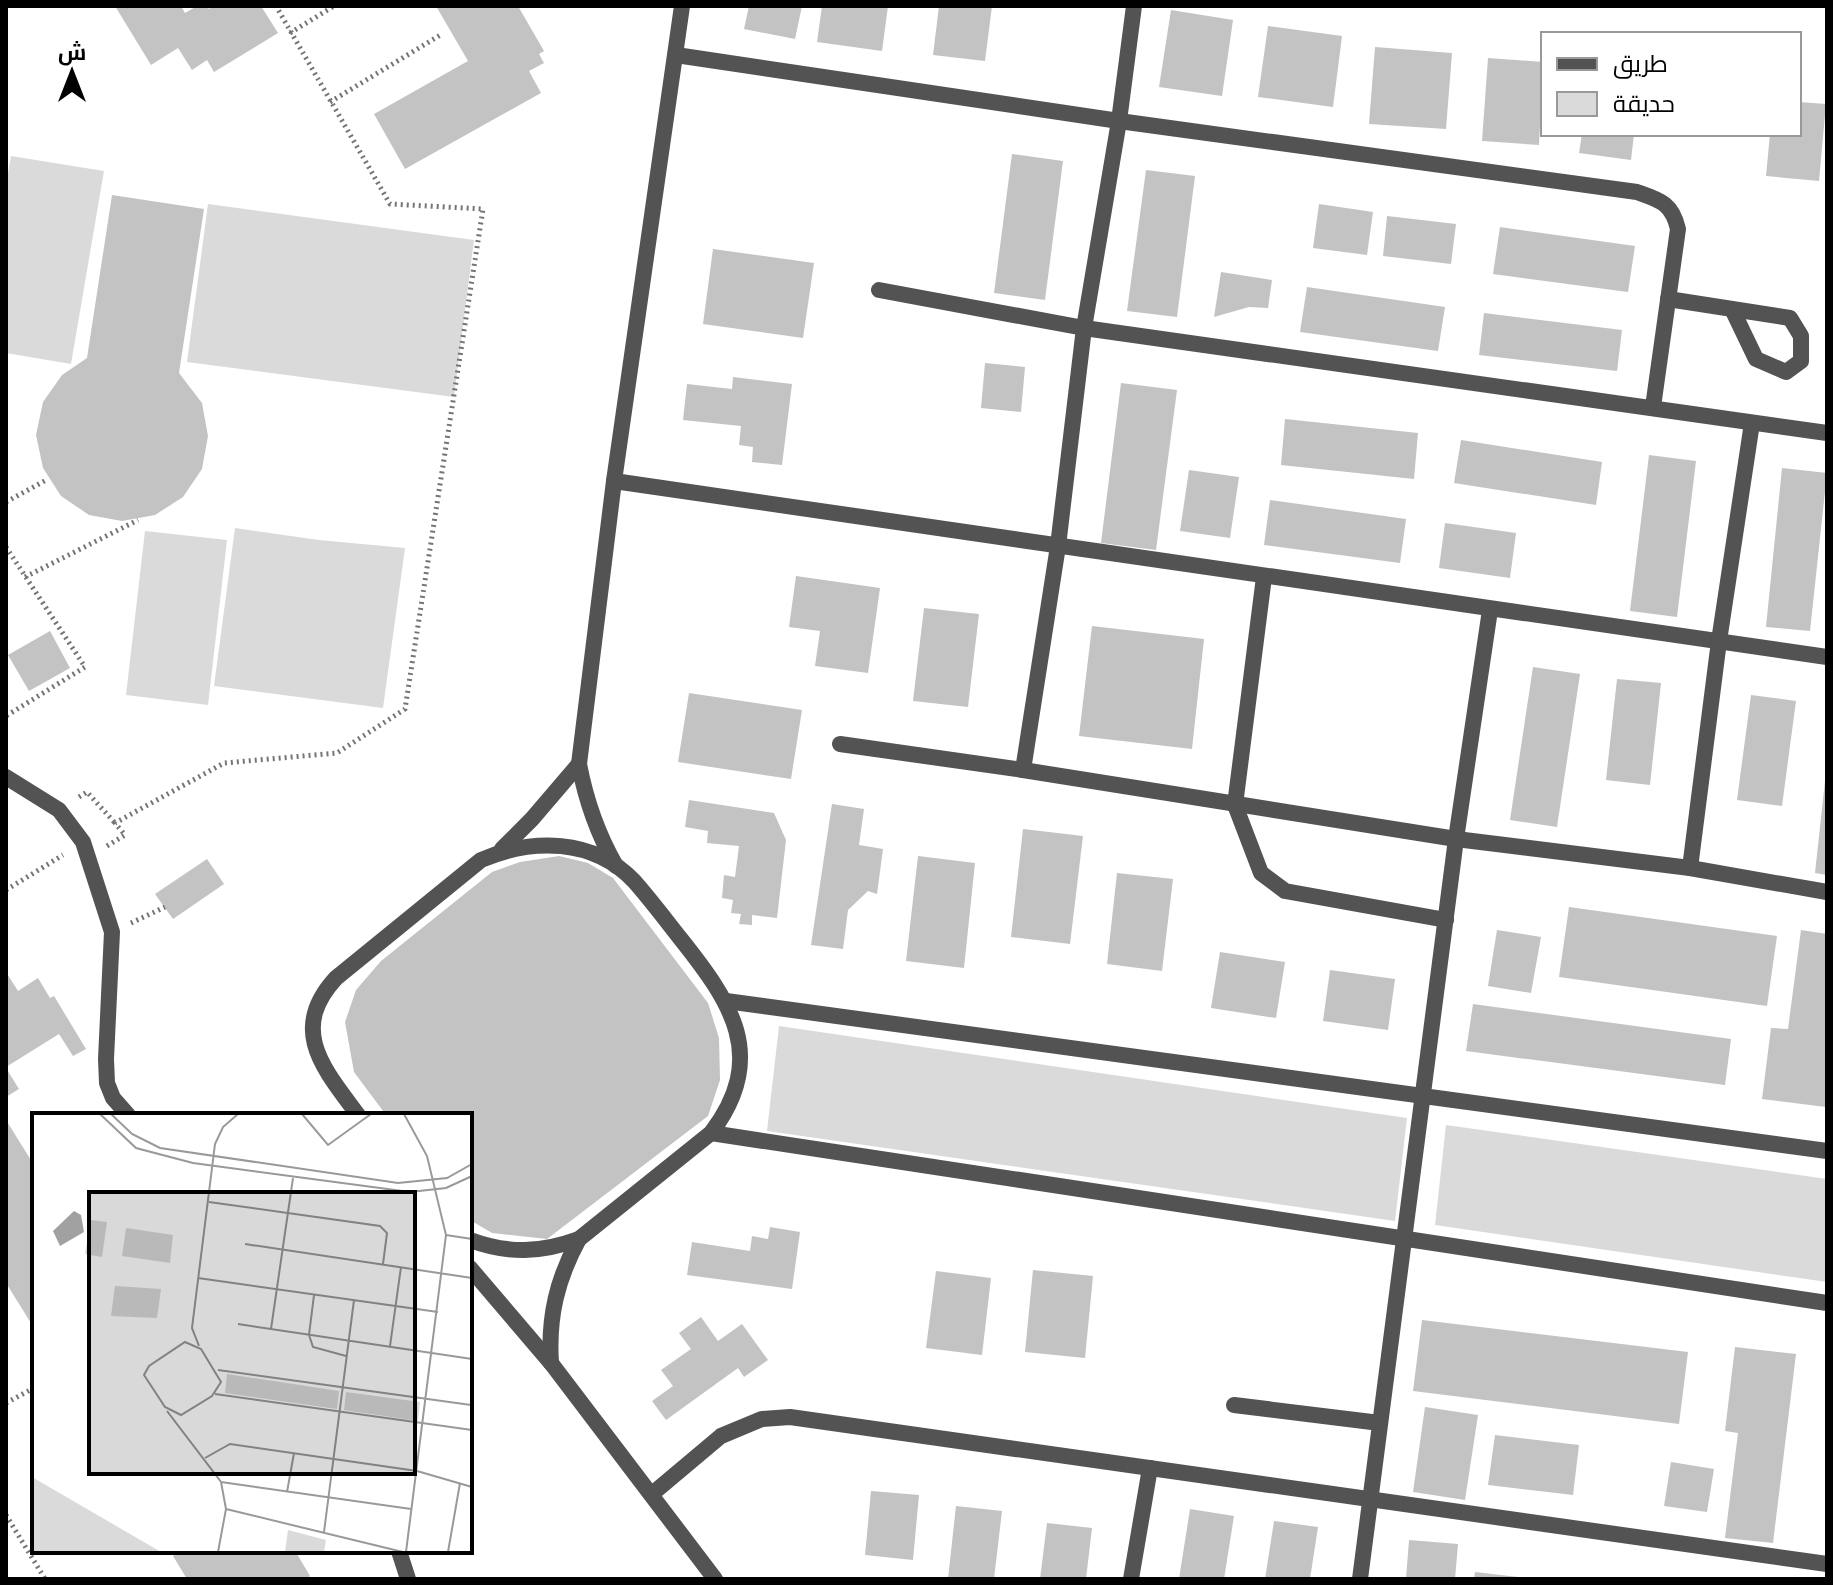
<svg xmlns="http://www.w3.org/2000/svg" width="1833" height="1585" font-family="Raleway,Cairo,sans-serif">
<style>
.green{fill:#dadada}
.building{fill:#c3c3c3}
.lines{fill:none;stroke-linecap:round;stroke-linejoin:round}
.path{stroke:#757575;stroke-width:5;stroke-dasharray:2 4;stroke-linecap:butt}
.service{stroke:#535353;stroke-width:16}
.minor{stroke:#535353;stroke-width:16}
.inset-road{fill:none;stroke:#999;stroke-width:2}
.view{fill:#000;fill-opacity:0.15;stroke:#000;stroke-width:4}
.inset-edge{fill:none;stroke:#000;stroke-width:4}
</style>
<rect width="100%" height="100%" fill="#fff"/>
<!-- green -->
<g class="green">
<polygon points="11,156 104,171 71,364 6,353 6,185"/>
<polygon points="208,204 474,240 454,397 187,362"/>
<polygon points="235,528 319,540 405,548 383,708 214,686"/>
<polygon points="145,531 227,540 208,705 126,695"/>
<polygon points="779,1026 1407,1118 1395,1221 767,1131"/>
<polygon points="1446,1125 1827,1179 1827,1282 1435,1225"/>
</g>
<!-- building -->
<g class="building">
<polygon points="115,6 181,6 185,13 197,6 207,6 209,9 213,6 261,6 278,33 214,72 207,60 192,70 178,48 151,65"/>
<polygon points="436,6 518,6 544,51 539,54 544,63 529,71 541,93 405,169 374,114 468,61"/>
<polygon points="749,6 802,6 795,39 744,29"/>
<polygon points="822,6 888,6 882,51 817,42"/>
<polygon points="939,6 992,6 985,61 933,55"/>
<polygon points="1171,10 1233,20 1222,96 1159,87"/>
<polygon points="1268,26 1342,36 1333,107 1258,97"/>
<polygon points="1375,47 1452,53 1446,129 1369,124"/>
<polygon points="1488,58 1543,62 1539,145 1482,141"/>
<polygon points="1799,102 1826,104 1819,181 1766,176 1770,134 1799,134"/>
<polygon points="1582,134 1634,134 1631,160 1579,153"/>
<polygon points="1012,154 1063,161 1045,300 994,293"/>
<polygon points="1146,170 1195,176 1177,317 1127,311"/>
<polygon points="112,195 204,209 179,373 202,403 208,436 202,469 183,497 155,515 122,521 89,515 61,496 43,468 36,435 43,402 62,375 87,358"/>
<polygon points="1319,204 1373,212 1367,255 1313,248"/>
<polygon points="1387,216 1456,224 1451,264 1383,256"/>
<polygon points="1500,227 1635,246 1628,292 1493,274"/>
<polygon points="713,249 814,263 803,338 703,324"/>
<polygon points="1221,272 1272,280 1268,308 1249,307 1214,317"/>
<polygon points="1307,287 1445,307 1438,351 1300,332"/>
<polygon points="1484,313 1622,330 1617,371 1479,355"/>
<polygon points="985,363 1025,367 1021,412 981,408"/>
<polygon points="733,377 792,384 782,465 752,462 753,447 739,445 741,426 683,420 687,384 732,389"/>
<polygon points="1121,383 1177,390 1156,550 1101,543"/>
<polygon points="1285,419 1418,433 1414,479 1281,465"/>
<polygon points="1461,440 1602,462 1596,505 1454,483"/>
<polygon points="1649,455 1696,461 1677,617 1630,611"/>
<polygon points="1782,468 1827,473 1810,631 1766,627"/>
<polygon points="1189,470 1239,477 1230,538 1180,531"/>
<polygon points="1270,500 1406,519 1400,563 1264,545"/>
<polygon points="1445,523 1516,533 1510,578 1439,568"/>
<polygon points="796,576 880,588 868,673 815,666 820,631 789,627"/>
<polygon points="924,608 979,614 968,707 913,701"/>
<polygon points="1092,626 1204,639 1192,749 1079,736"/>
<polygon points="50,631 70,668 29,691 8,655"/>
<polygon points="1533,667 1580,674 1557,827 1510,820"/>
<polygon points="1617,679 1661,683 1650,785 1606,780"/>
<polygon points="689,693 802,710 791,779 678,762"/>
<polygon points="1751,695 1796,701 1782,806 1737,800"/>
<polygon points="1825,781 1827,781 1827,875 1815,873"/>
<polygon points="689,800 774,813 786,840 777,918 752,915 752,925 739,924 741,914 731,913 733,900 722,898 724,875 735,877 739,846 707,843 708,831 685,827"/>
<polygon points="832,804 864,809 859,845 883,849 877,894 868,891 848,910 843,949 811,945"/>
<polygon points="1023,829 1083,836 1070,944 1011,937"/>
<polygon points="559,856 588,863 613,878 708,1003 719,1038 720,1080 708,1116 547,1239 492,1233 470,1220 470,1115 386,1115 354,1072 345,1022 356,990 381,961 492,872 520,862"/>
<polygon points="918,856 975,863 964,968 906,961"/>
<polygon points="207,859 224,884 173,919 155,894"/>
<polygon points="1117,873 1173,879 1162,971 1107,964"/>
<polygon points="1569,907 1777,936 1767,1006 1559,977"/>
<polygon points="1497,930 1541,937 1531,993 1488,986"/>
<polygon points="1801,930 1827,934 1826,1107 1762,1099 1771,1028 1788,1029"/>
<polygon points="1220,952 1285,962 1276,1018 1211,1008"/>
<polygon points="1330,970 1395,979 1388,1030 1323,1021"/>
<polygon points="6,972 18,991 38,978 50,998 54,996 86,1049 73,1056 59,1034 6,1067"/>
<polygon points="1473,1004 1731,1039 1725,1085 1466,1051"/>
<polygon points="6,1068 19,1089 6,1097"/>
<polygon points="6,1120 34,1165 34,1328 6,1283"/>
<polygon points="770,1227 800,1232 792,1289 687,1275 692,1242 750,1251 752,1236 768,1239"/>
<polygon points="1033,1270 1093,1276 1085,1358 1025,1352"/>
<polygon points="936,1271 991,1278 982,1355 926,1348"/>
<polygon points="701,1317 718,1341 742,1324 768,1360 744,1377 738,1368 666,1420 652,1401 673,1386 661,1370 691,1349 679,1333"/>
<polygon points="1422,1320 1688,1352 1679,1424 1413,1391"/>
<polygon points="1735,1347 1796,1354 1773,1543 1725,1538 1738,1433 1725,1431"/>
<polygon points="1425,1407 1478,1415 1465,1500 1413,1492"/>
<polygon points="1495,1435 1579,1445 1573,1495 1488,1485"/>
<polygon points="1671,1462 1714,1469 1707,1512 1664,1506"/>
<polygon points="871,1491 919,1495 913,1560 865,1555"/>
<polygon points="956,1506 1002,1511 994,1579 948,1579"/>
<polygon points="1190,1509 1234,1516 1224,1579 1179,1579"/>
<polygon points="1274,1521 1318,1527 1310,1579 1265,1579"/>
<polygon points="1047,1523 1092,1528 1086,1579 1040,1579"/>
<polygon points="1409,1540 1458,1544 1455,1579 1406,1579"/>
<polygon points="181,1551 301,1551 297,1554 310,1576 306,1579 187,1579 173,1556"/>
<polygon points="1475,1572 1518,1577 1518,1579 1474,1579"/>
</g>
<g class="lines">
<!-- path -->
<g class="path">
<polyline points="290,33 334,6"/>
<polyline points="330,102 442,34"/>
<polyline points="6,502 48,479"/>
<polyline points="6,547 85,667 6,716"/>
<polyline points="25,577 138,520"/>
<polyline points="79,797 87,792 115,823"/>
<polyline points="107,846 125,835 115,823 224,763 337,753 405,709 483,209 390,204 276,6"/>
<polyline points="6,890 63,855"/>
<polyline points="131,923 165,907"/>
<polyline points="6,1403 34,1388"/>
<polyline points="6,1515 45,1579"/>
</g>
<!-- service -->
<g class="service">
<polyline points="1668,299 1790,318 1801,336 1801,361 1786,372 1756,359 1732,309"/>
<polyline points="6,777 59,810 83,842 112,932 106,1059 107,1083 113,1098 128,1115"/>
<polyline points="1234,1405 1380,1423"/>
<polyline points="399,1551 408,1579"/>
</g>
<!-- minor -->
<g class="minor">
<path d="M676 55 1119 121 1637 192C1660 200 1672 203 1678 229L1653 407"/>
<polyline points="879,290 1084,328 1827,433"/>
<polyline points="614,481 1827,657"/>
<polyline points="1264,577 1235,805 1261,873 1285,891 1446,920"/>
<polyline points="840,744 1023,770 1456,839 1690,868 1827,892"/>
<polyline points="1023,770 1058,546 1084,328 1119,121 1134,6"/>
<polyline points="502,849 532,819 579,764"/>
<path d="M616 866C597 833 586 801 579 764L614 481 682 6"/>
<polyline points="1690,868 1719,641 1752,423"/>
<polyline points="726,1001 1827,1151"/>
<path d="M358 1115C324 1069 288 1030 336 978L481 860C532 838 593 838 634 881 650 899 665 919 680 938 731 1002 769 1057 711 1133L579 1239C541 1253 508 1254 470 1240"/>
<polyline points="711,1133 1827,1303"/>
<polyline points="470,1268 551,1363 715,1579"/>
<path d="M551 1363C548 1317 557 1279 579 1239"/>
<polyline points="652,1494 721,1436 762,1419 790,1417 1827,1564"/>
<polyline points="1131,1579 1150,1468"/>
<polyline points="1360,1579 1456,839 1490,610"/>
</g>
</g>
<!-- overview -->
<g transform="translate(32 1113)">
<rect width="440" height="440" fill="#fff"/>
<path d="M59 107 75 109 70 144 53 141ZM94 115 141 122 138 150 90 143ZM83 173 129 176 125 205 79 203ZM195 261 307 278 305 296 193 280ZM314 279 388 289 386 308 312 297ZM0 364 129 439H0ZM256 417 294 427 292 439H253Z" fill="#dadada"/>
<path d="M42 98 49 102 52 119 28 133 21 118Z" fill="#a1a1a1"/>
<path class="inset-road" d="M68 1 104 35 161 50 378 79 414 75 440 63M79 1 100 21 128 35 366 70 415 65 440 51M270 1 296 32 339 1M372 1 395 43 414 122 374 439M177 89 348 113 355 120 351 151M414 122 440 126M213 131 440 165M166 165 406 199M282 182 277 222 281 234 314 243M206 211 440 246M239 216 261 65M153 229 169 236 189 269 180 283 149 302 133 294 112 262 117 253ZM167 233 160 215 183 31 191 14 206 1M358 233 369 154M186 257 439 292M183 281 440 317M135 298 189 369 194 396 186 439M173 345 198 331 385 358 440 374M189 369 379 396M255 379 262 340M194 396 371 439M292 419 322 187M416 439 428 370"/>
<path class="view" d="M57 79H383V361H57Z"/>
<rect width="440" height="440" class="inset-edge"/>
</g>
<!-- border -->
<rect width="1833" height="1585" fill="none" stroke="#000000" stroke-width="16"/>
<!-- legend -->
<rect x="1541" y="32" width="260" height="104" fill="#ffffff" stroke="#999999" stroke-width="2"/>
<rect x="1557" y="58" width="40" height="12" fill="#535353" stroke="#999999" stroke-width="2"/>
<text x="1613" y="72" font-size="24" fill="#000000">طريق</text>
<rect x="1557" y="92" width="40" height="24" fill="#dadada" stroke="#999999" stroke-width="2"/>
<text x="1613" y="112" font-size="24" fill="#000000">حديقة</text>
<!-- north arrow -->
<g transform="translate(72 72)" stroke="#ffffff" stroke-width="6" paint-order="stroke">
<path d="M0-6L14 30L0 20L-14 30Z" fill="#000000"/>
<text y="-12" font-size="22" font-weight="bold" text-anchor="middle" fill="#000000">ش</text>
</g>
</svg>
